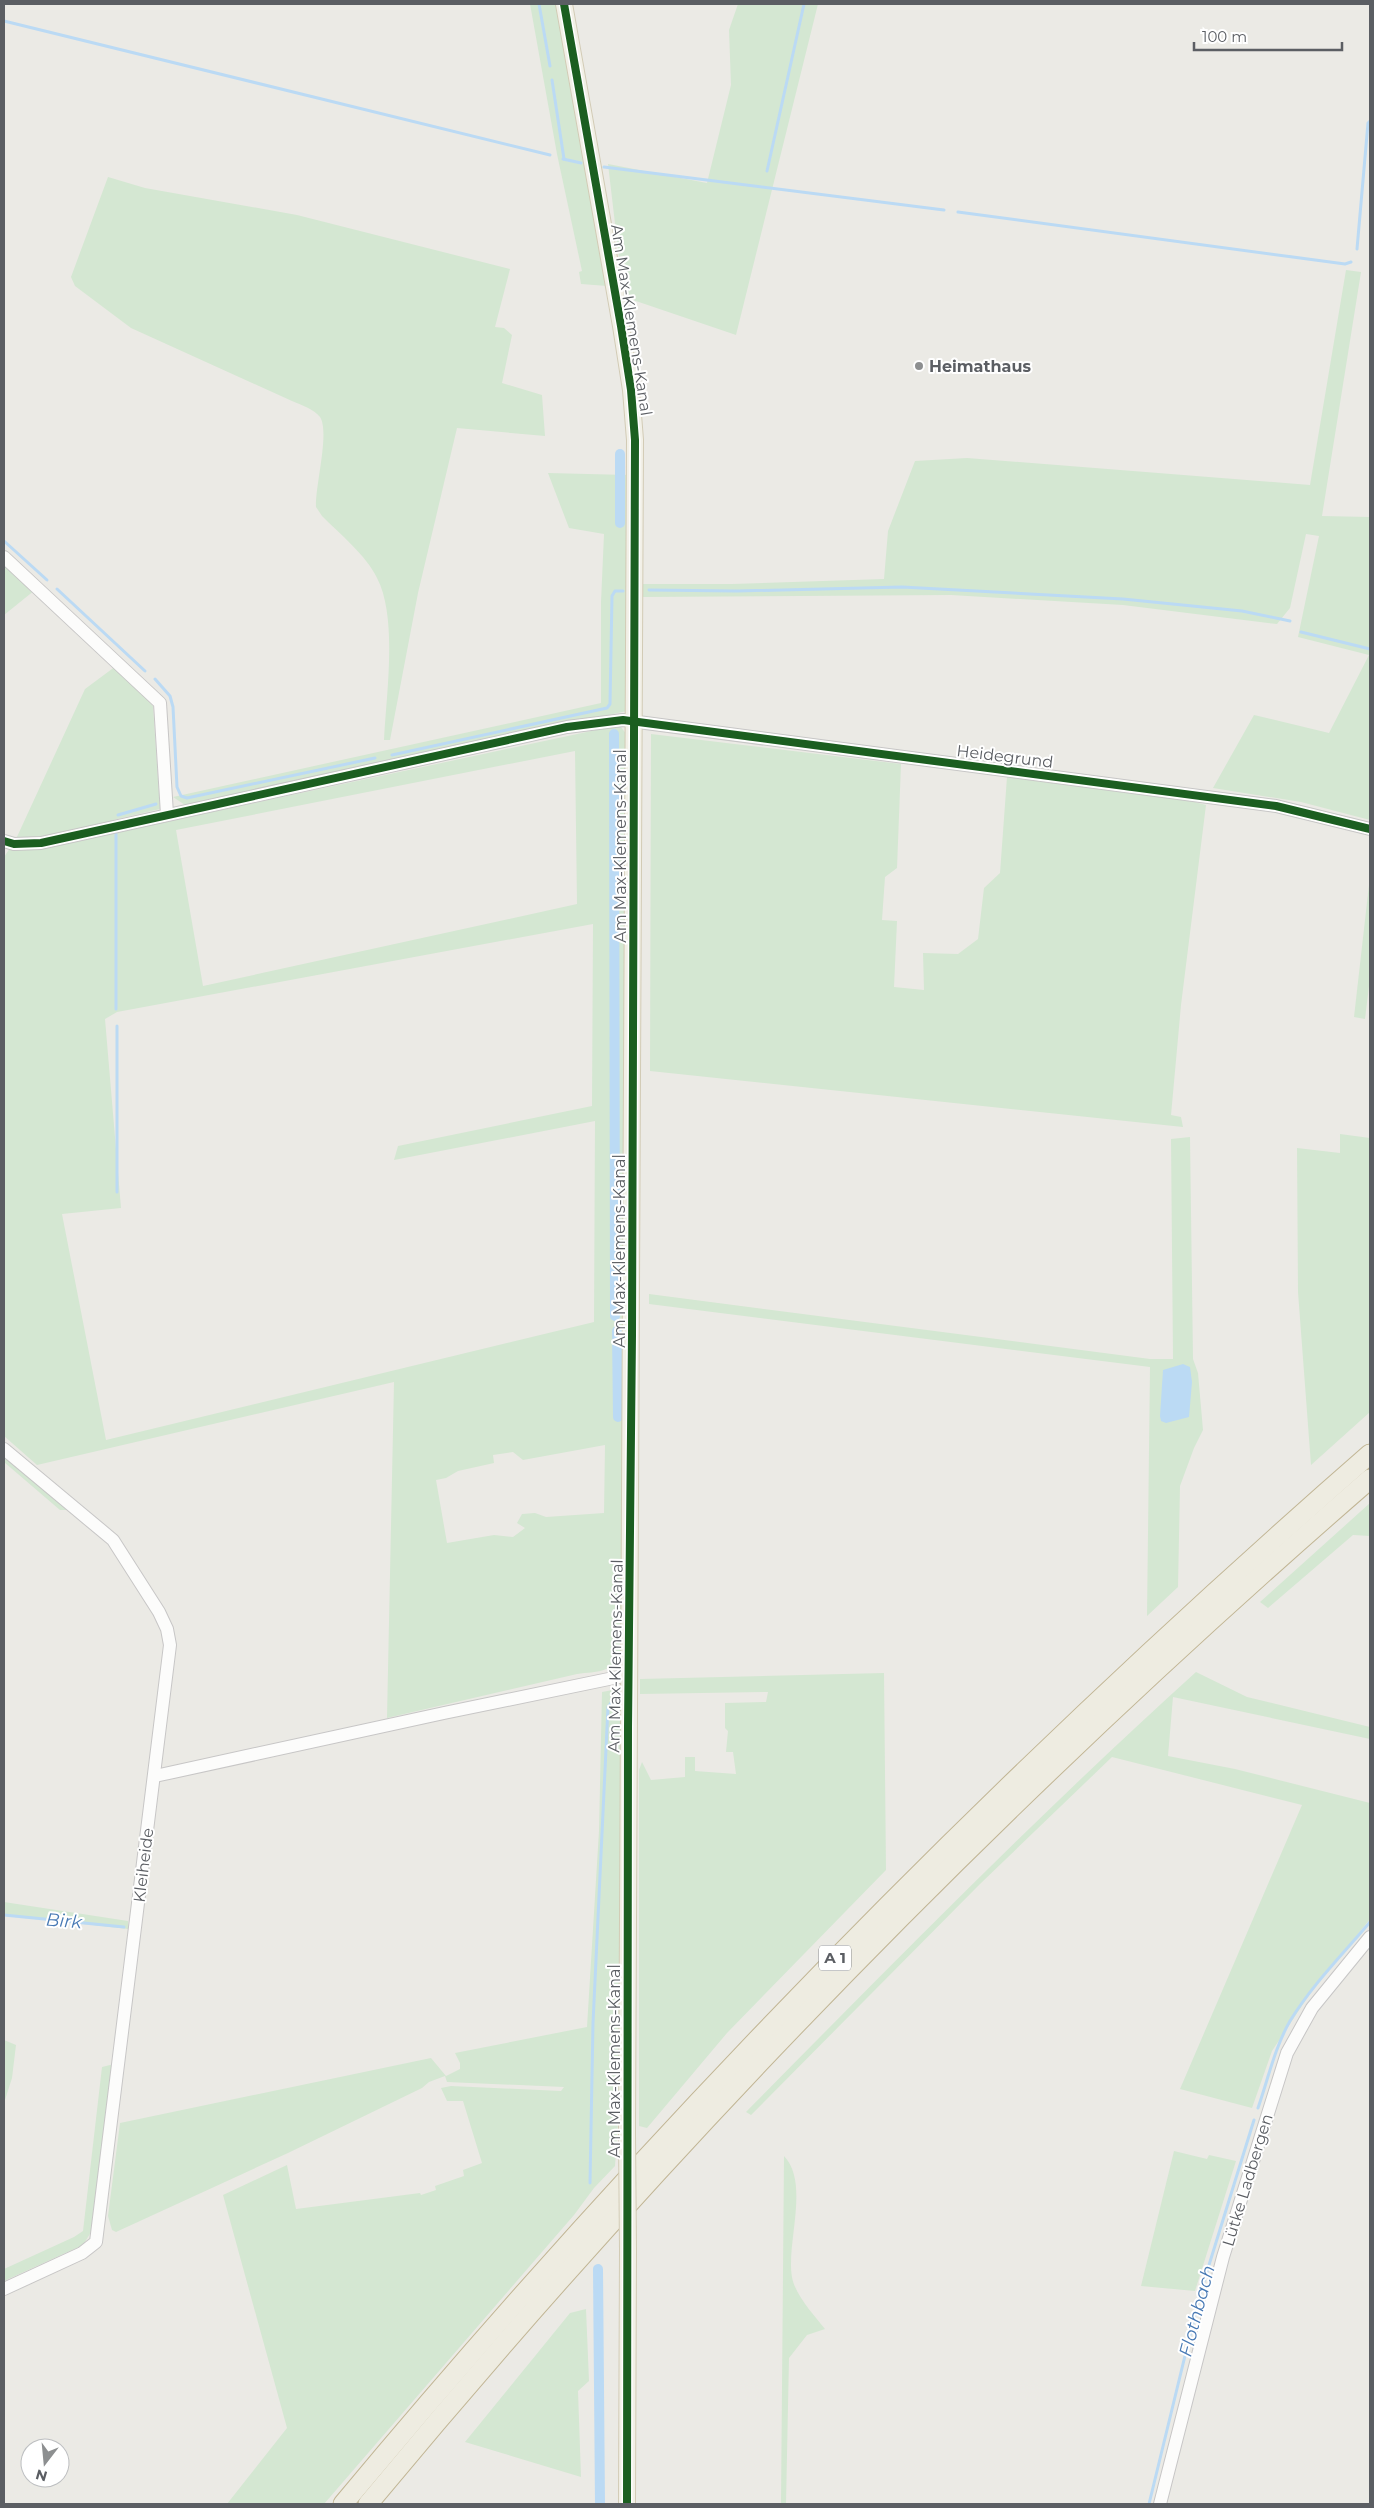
<svg xmlns="http://www.w3.org/2000/svg" width="1374" height="2508" font-family="Montserrat,sans-serif">
<style>
.green{fill:#d4e7d2;fill-rule:evenodd}
.water{fill:#bbdaf4}
.lines{fill:none;stroke-linecap:round;stroke-linejoin:round}
.stream{stroke:#bbdaf4;stroke-width:3}
.canal{stroke:#bbdaf4;stroke-width:10}
.minor-casing{stroke:#c7c6c6;stroke-width:14}
.major-casing{stroke:#d2cbb5;stroke-width:18}
.highway-casing{stroke:#c1b594;stroke-width:21}
.minor{stroke:#fcfcfb;stroke-width:12}
.major{stroke:#f2f0e7;stroke-width:16}
.highway{stroke:#eeece1;stroke-width:19}
.major-bridge-casing{stroke:#d2cbb5;stroke-width:18;stroke-linecap:butt}
.major-bridge{stroke:#f2f0e7;stroke-width:16}
.cycleway-casing{stroke:#fff;stroke-width:11}
.cycleway{stroke:#1b5e20;stroke-width:8}
.poi-dot{fill:#8d8f90;stroke:#fff;stroke-width:2}
.labels{text-anchor:middle;stroke-width:4;stroke-linejoin:round;paint-order:stroke}
.shield{fill:#fff;stroke:#8c8e92;stroke-width:1}
.shield-label{font-size:15px;font-weight:bold;fill:#5b5e63}
.street-label{font-size:16px;fill:#5b5e63;stroke:#fff}
.poi-label{font-size:16px;font-weight:bold;fill:#5b5e63;stroke:#fff;text-anchor:start}
.water-label{font-size:18px;font-style:italic;fill:#4779b4;stroke:#fff}
</style>
<rect width="100%" height="100%" fill="#ebeae5"/>
<!-- green -->
<g class="green">
<polygon points="530,4 558,4 607,286 581,284 579,272 582,271 557,154"/>
<polygon points="738,4 818,4 736,335 633,300 624,300 608,164 707,183 731,85 729,30"/>
<path d="M108 177 145 188 297 215 510 269 495 327 504 328 512 335 502 383 542 395 545 436 457 428 418 593 390 740H384C386 696 398 618 377 578 367 556 339 533 322 516L316 507C315 486 330 432 320 417 314 409 301 405 292 401L131 328 75 286 71 277Z"/>
<polygon points="1346,270 1361,272 1322,516 1370,517 1370,820 1301,802 1213,788 1254,715 1329,733 1369,655 1298,637 1319,536 1306,534 1290,608 1277,624 1123,605 951,595 642,597 642,584 732,584 884,579 888,531 915,461 967,458 1310,485"/>
<polygon points="548,473 628,475 627,711 194,805 185,805 173,797 601,703 601,602 604,534 569,528"/>
<polygon points="4,561 35,590 4,615"/>
<path d="M116 666 153 706 160 809 113 820V833L610 727H621L627 735 625 1379 620 1653C611 1674 598 1671 577 1674L387 1718 394 1382 37 1465 4 1436V857L16 839 85 689ZM575 751 577 904 203 986 176 830ZM593 924 592 1106 398 1146 394 1160 595 1121 594 1322 106 1440 62 1214 121 1208 105 1019 117 1012ZM605 1445 604 1513 546 1517 535 1513 522 1514 517 1523 525 1528 513 1537 494 1535 447 1543 436 1480 446 1478 458 1471 494 1463 493 1455 513 1452 523 1460Z"/>
<polygon points="651,734 901,764 897,868 885,877 882,920 897,921 894,987 924,990 923,953 958,954 978,939 984,888 1000,873 1007,777 1191,801 1206,805 1181,1005 1171,1115 1181,1117 1183,1127 650,1071"/>
<polygon points="1370,876 1370,978 1365,1019 1354,1017"/>
<polygon points="1340,1134 1370,1138 1370,1412 1311,1465 1298,1292 1297,1148 1340,1153"/>
<polygon points="1190,1137 1193,1359 1198,1373 1203,1430 1194,1448 1180,1486 1178,1587 1147,1616 1150,1367 649,1304 649,1294 1150,1359 1173,1359 1171,1139"/>
<polygon points="4,1455 70,1510 60,1510 4,1462"/>
<polygon points="1370,1503 1370,1536 1353,1535 1268,1608 1260,1602"/>
<path d="M1196 1672 1247 1697 1370 1727V1739L1173 1697 1168 1756 1235 1769 1370 1803V1919L1309 1995 1272 2051 1252 2108 1180 2089 1302 1805 1112 1757 980 1884 751 2115 746 2112C894 1962 1040 1813 1196 1672Z"/>
<polygon points="884,1673 886,1870 727,2033 647,2128 639,2126 639,1770 642,1762 651,1780 685,1777 685,1757 695,1757 695,1771 736,1774 733,1752 726,1752 728,1731 725,1728 725,1703 766,1702 768,1692 640,1694 640,1679"/>
<polygon points="613,1690 621,1696 619,2107 615,2166 594,2188 574,2215 324,2504 227,2504 287,2428 223,2195 287,2165 296,2209 420,2193 421,2195 436,2190 435,2186 464,2176 463,2170 482,2163 463,2101 447,2101 441,2088 451,2086 561,2091 564,2087 447,2082 445,2076 429,2082 422,2088 288,2153 116,2232 112,2230 108,2216 120,2123 431,2058 446,2076 460,2069 460,2063 455,2053 587,2027 599,1831 602,1692"/>
<polygon points="4,1902 128,1921 128,1929 4,1915"/>
<polygon points="4,2040 16,2045 12,2078 4,2103"/>
<polygon points="114,2064 93,2229 83,2245 4,2281 4,2269 74,2237 83,2231 102,2067"/>
<polygon points="1174,2151 1207,2159 1209,2155 1236,2161 1195,2291 1141,2286"/>
<path d="M784 2156C810 2183 786 2243 792 2277 795 2295 814 2315 825 2329L807 2335 789 2358 786 2504H781Z"/>
<polygon points="586,2309 589,2381 578,2391 581,2477 465,2442 570,2313"/>
</g>
<!-- water -->
<polygon class="water" points="1183,1364 1190,1367 1192,1382 1189,1417 1166,1423 1161,1421 1160,1416 1163,1370"/>
<g class="lines">
<!-- stream -->
<g class="stream">
<polyline points="539,4 550,66"/>
<polyline points="4,21 550,155"/>
<polyline points="552,80 564,159"/>
<polyline points="563,159 581,163"/>
<polyline points="604,167 944,210"/>
<polyline points="767,171 804,4"/>
<polyline points="958,212 1345,264 1351,262"/>
<polyline points="1357,249 1368,123 1370,121"/>
<polyline points="4,541 47,580"/>
<polyline points="57,589 145,671"/>
<polyline points="649,590 737,591 902,587 1123,599 1242,611 1290,621"/>
<polyline points="1301,632 1370,649"/>
<polyline points="155,679 170,696 173,707 177,787 181,796 187,798 375,758"/>
<polyline points="392,755 607,708 610,704 612,596 615,591 623,591"/>
<polyline points="118,815 156,804"/>
<polyline points="116,834 116,1009"/>
<polyline points="117,1026 117,1192"/>
<polyline points="4,1915 124,1927"/>
<path d="M1258 2108C1268 2079 1275 2047 1290 2021 1312 1985 1343 1954 1370 1922"/>
<polyline points="590,2183 593,2023 608,1707 613,1700"/>
<polyline points="1149,2504 1200,2294 1254,2120"/>
</g>
<!-- canal -->
<g class="canal">
<polyline points="620,454 620,523"/>
<polyline points="614,734 615,1316"/>
<polyline points="617,1331 618,1417"/>
<polyline points="598,2269 600,2504"/>
</g>
<defs>
<g id="minor">
<polyline points="4,557 160,703 167,814"/>
<polyline points="4,841 14,844 41,843 567,727 623,720 1276,806 1370,829"/>
<polyline points="4,1449 113,1540 159,1612 167,1629 170,1645 96,2242 82,2253 4,2289"/>
<polyline points="155,1776 444,1713 628,1675"/>
<polyline points="1160,2504 1223,2257 1287,2053 1312,2008 1370,1937"/>
</g>
<g id="major">
<polyline points="564,4 621,326 631,390 635,440 627,2133"/>
<polyline points="627,2504 628,2251"/>
</g>
<g id="highway">
<path d="M343 2504C657 2127 1000 1777 1370 1454"/>
<path d="M368 2504C673 2136 1009 1792 1370 1479"/>
</g>
</defs>
<!-- minor casing -->
<use href="#minor" class="minor-casing"/>
<!-- major casing -->
<use href="#major" class="major-casing"/>
<!-- highway casing -->
<use href="#highway" class="highway-casing"/>
<!-- minor -->
<use href="#minor" class="minor"/>
<!-- major -->
<use href="#major" class="major"/>
<!-- highway -->
<use href="#highway" class="highway"/>
<defs>
<polyline id="major-bridge" points="627,2133 628,2251"/>
</defs>
<!-- major-bridge casing -->
<use href="#major-bridge" class="major-bridge-casing"/>
<!-- major-bridge -->
<use href="#major-bridge" class="major-bridge"/>
<defs>
<g id="cycleway">
<polyline points="564,4 621,326 631,390 635,440 632,1335 628,1727 627,2504"/>
<polyline points="4,841 14,844 41,843 567,727 623,720 1276,806 1370,829"/>
</g>
</defs>
<!-- cycleway casing -->
<use href="#cycleway" class="cycleway-casing"/>
<!-- cycleway -->
<use href="#cycleway" class="cycleway"/>
</g>
<!-- markers -->
<circle class="poi-dot" cx="919" cy="366" r="5"/>
<g class="labels">
<!-- shield labels -->
<rect class="shield" x="819" y="1945.5" width="32" height="25" rx="4"/>
<g class="shield-label">
<text x="835" y="1963">A 1</text>
</g>
<!-- street labels -->
<g class="street-label">
<text transform="translate(632 320) rotate(81)" y="6">Am Max-Klemens-Kanal</text>
<text transform="translate(1005 756) rotate(7)" y="6">Heidegrund</text>
<text transform="translate(620 846) rotate(-90)" y="6">Am Max-Klemens-Kanal</text>
<text transform="translate(619 1251) rotate(-90)" y="6">Am Max-Klemens-Kanal</text>
<text transform="translate(615 1656) rotate(-89)" y="6">Am Max-Klemens-Kanal</text>
<text transform="translate(143 1865) rotate(-83)" y="6">Kleiheide</text>
<text transform="translate(614 2061) rotate(-90)" y="6">Am Max-Klemens-Kanal</text>
<text transform="translate(1247 2180) rotate(-73)" y="6">Lütke Ladbergen</text>
</g>
<!-- poi labels -->
<g class="poi-label">
<text x="929" y="372">Heimathaus</text>
</g>
<!-- water labels -->
<g class="water-label">
<text transform="translate(64 1921) rotate(5)" y="6">Birk</text>
<text transform="translate(1197 2311) rotate(-75)" y="6">Flothbach</text>
</g>
</g>
<!-- border -->
<rect width="1374" height="2508" fill="none" stroke="#5b5e63" stroke-width="10"/>
<!-- north arrow -->
<g transform="translate(45 2463) rotate(196)"><circle r="24" fill="#ffffff" stroke="#bdbfc1"/>
<path d="M0-4L9 19L0 12L-9 19Z" fill="#8d8f90"/>
<text y="-8" font-size="14" font-weight="bold" text-anchor="middle" fill="#5b5e63">N</text>
</g>
<!-- scale -->
<path d="M1194 42v8h148v-8" fill="none" stroke="#5b5e63" stroke-width="2.5"/>
<text x="1202" y="42" font-size="15" fill="#5b5e63" stroke="#ffffff" stroke-width="4" paint-order="stroke">100 m</text>
</svg>
